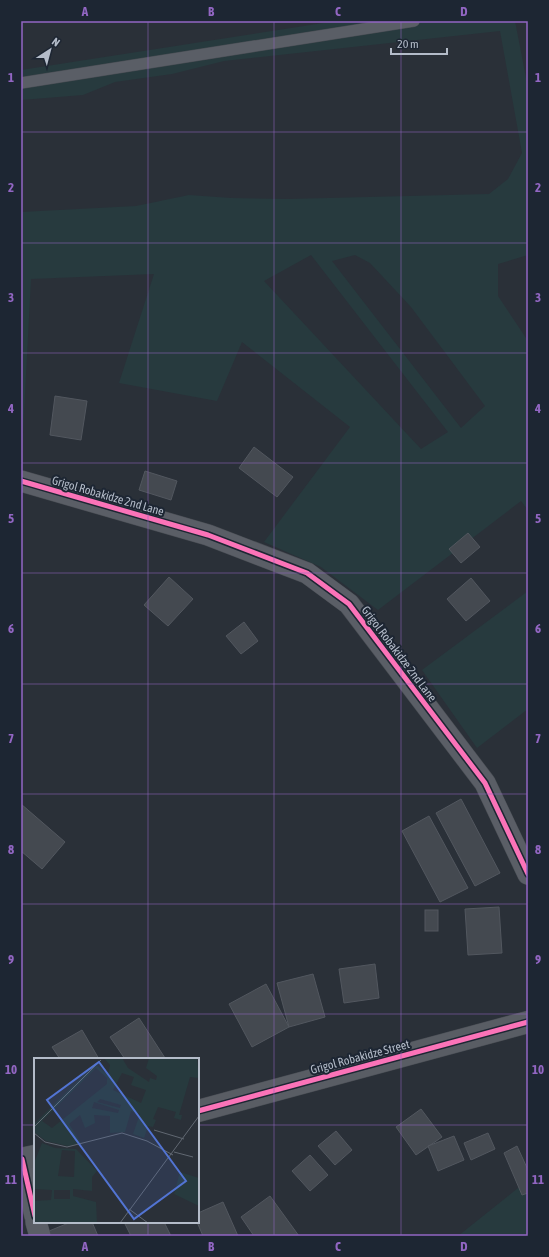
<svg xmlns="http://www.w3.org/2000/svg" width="549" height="1257" font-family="'Asap Condensed',sans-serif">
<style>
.green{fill:#273a3e;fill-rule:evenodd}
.building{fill:#444950;stroke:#52575f}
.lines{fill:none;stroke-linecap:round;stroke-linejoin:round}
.lane-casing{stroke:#484c53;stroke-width:12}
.street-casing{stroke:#484c53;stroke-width:22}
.secondary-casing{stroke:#484c53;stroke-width:23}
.lane{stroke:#5a5e66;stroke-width:11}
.street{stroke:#5a5e66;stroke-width:21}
.secondary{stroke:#595d64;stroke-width:22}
.cycleway-casing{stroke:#1d2633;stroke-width:8}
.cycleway{stroke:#fb73b8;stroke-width:5}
.grid{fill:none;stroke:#9266c3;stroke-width:1;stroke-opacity:0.55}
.labels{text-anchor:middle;stroke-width:4;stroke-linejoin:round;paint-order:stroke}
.street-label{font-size:12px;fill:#b4bcc9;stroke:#1d2633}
.inset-road{fill:none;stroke:#616872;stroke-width:1}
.view{fill:#5274d3;fill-opacity:0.15;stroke:#5274d3;stroke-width:2}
.inset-edge{fill:none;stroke:#b4bcc9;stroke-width:2}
.neatline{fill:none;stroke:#9266c3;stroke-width:1.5}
.grid-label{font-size:13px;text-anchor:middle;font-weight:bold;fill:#9266c3}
</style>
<rect width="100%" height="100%" fill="#2a3038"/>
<!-- green -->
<g class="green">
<path d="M336 21H515L528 88V255L498 264V296L528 341V510L521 501 378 610 321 567 264 542 350 427 242 342 217 401 119 383 154 274 31 279 21 471V212L136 206 189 195 231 198 288 199 489 194 508 179 522 153 500 31 224 61 172 74 115 82 83 95 21 100V70ZM311 255 448 432 421 449 264 281ZM355 255 370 263 411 307 485 406 461 428 332 261Z"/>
<polygon points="528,591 528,709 477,748 422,670"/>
<polygon points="528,1180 528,1236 458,1236"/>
</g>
<!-- building -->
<g class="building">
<polygon points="55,396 87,401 81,440 50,435"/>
<polygon points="254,447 293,477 277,497 239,468"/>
<polygon points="145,471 177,481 171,500 139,490"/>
<polygon points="468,533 480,547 461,563 449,549"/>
<polygon points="169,577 193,599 168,626 144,605"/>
<polygon points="471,578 490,601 466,621 447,599"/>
<polygon points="244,622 258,641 241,654 226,636"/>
<polygon points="461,799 500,873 475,886 436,813"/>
<polygon points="21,804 65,842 42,869 21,851"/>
<polygon points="429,816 468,888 440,902 402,831"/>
<polygon points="499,907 502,953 468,955 465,909"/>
<rect x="425" y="910" width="13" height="21"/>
<polygon points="375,964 379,998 344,1003 339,969"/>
<polygon points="313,974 325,1017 289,1027 277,983"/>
<polygon points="266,984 289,1027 252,1047 229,1004"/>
<polygon points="139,1018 165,1058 164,1059 125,1059 110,1037"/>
<polygon points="82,1030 99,1059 60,1059 52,1047"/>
<polygon points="421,1109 442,1137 416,1155 396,1127"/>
<polygon points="336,1131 352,1150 335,1165 318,1146"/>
<polygon points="488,1133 495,1149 471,1160 464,1143"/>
<polygon points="454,1136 464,1160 438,1171 428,1146"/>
<polygon points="517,1146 528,1170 528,1193 522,1195 504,1153"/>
<polygon points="310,1155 328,1175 310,1191 292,1171"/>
<polygon points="270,1196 299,1236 254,1236 241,1217"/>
<polygon points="223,1202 238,1236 203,1236 197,1222 198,1222 198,1213"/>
<polygon points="71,1222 92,1222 98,1236 51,1236 49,1231"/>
<polygon points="124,1222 164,1222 171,1236 131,1236"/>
</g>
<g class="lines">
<defs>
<polyline id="lane" points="21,83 414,21"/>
<g id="street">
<polyline points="21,481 208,535 307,573 349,604 485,783 528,874"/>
<polyline points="22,1159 35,1216"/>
<polyline points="36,1222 40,1236"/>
</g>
<g id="secondary">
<polyline points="198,1111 528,1022"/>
<polyline points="21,1159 35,1156"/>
</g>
</defs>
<!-- lane casing -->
<use href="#lane" class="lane-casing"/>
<!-- street casing -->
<use href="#street" class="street-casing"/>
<!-- secondary casing -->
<use href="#secondary" class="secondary-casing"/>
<!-- lane -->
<use href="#lane" class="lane"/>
<!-- street -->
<use href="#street" class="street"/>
<!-- secondary -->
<use href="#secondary" class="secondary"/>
<defs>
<g id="cycleway">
<polyline points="21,481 208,535 307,573 349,604 485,783 528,874"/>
<polyline points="198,1111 528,1022"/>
<polyline points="22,1159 35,1216"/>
</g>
</defs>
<!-- cycleway casing -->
<use href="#cycleway" class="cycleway-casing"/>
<!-- cycleway -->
<use href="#cycleway" class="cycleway"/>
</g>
<!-- grid -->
<path class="grid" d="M148 21V1059M274 21V1236M401 21V1236M21 132H528M21 243H528M21 353H528M21 463H528M21 573H528M21 684H528M21 794H528M21 904H528M21 1014H528M21 1125H35M198 1125H528M148 1222V1236"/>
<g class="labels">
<!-- street labels -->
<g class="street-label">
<text transform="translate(108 496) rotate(16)" y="4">Grigol Robakidze 2nd Lane</text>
<text transform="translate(399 654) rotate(53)" y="4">Grigol Robakidze 2nd Lane</text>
<text transform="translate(360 1057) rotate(-15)" y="4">Grigol Robakidze Street</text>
</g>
</g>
<!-- overview -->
<g transform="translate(34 1058)">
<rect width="165" height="165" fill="#2a3038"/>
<path d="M70 0H88L94 10 115 24 116 20 122 22 123 18 112 10 115 0H163L165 20 156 19 145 57H148L147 62 140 60 142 54 124 49 119 61 122 62 119 69 114 68 110 80 99 76 106 56 97 53 91 74 76 75V58L60 57 61 65 51 70 46 57 35 66 47 85 34 88 12 83 0 74V66L61 6 74 17 76 7ZM62 10 73 20V26L18 70 8 63ZM88 15 100 19 97 27 112 32 107 45 79 32ZM66 41 87 47 86 50 63 44ZM60 44 85 52 84 55 58 50ZM8 85 21 90 42 91 63 113 58 119V133L39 131V138L62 144 63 165H0V143L17 142 18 132 0 131V105ZM28 92 41 93 40 119 24 118ZM20 132H36V141H20ZM146 114 165 120V148L140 136Z" fill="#273a3e" fill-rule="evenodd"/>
<path class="inset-road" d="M0 69 67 2M120 72 150 81M0 75 11 84 33 89 88 75 113 83 139 97M140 94 159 99M95 151 114 165M86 165 165 58"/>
<path class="view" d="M65 4 152 123 100 161 13 42Z"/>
<rect width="165" height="165" class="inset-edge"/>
</g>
<!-- border -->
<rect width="549" height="1257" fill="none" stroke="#1d2633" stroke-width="44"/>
<!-- north arrow -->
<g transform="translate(50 50) rotate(36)" stroke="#1d2633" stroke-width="3" paint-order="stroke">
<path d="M0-3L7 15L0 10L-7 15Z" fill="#b4bcc9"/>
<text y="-6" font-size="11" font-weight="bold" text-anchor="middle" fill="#b4bcc9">N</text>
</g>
<!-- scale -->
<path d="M391 48v6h56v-6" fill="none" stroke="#b4bcc9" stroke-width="2"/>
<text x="397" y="48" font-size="12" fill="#b4bcc9" stroke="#1d2633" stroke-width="3" paint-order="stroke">20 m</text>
<rect x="22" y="22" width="505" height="1213" class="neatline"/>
<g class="grid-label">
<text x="85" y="16">A</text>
<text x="211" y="16">B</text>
<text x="338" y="16">C</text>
<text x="464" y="16">D</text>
<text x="11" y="82">1</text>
<text x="538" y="82">1</text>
<text x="11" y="192">2</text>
<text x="538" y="192">2</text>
<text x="11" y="302">3</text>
<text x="538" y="302">3</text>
<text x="11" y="413">4</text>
<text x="538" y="413">4</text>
<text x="11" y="523">5</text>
<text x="538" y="523">5</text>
<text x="11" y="633">6</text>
<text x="538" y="633">6</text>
<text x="11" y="743">7</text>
<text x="538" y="743">7</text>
<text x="11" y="854">8</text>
<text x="538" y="854">8</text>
<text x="11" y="964">9</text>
<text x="538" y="964">9</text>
<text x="11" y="1074">10</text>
<text x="538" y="1074">10</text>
<text x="11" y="1184">11</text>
<text x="538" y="1184">11</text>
<text x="85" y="1251">A</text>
<text x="211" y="1251">B</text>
<text x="338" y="1251">C</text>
<text x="464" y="1251">D</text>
</g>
</svg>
